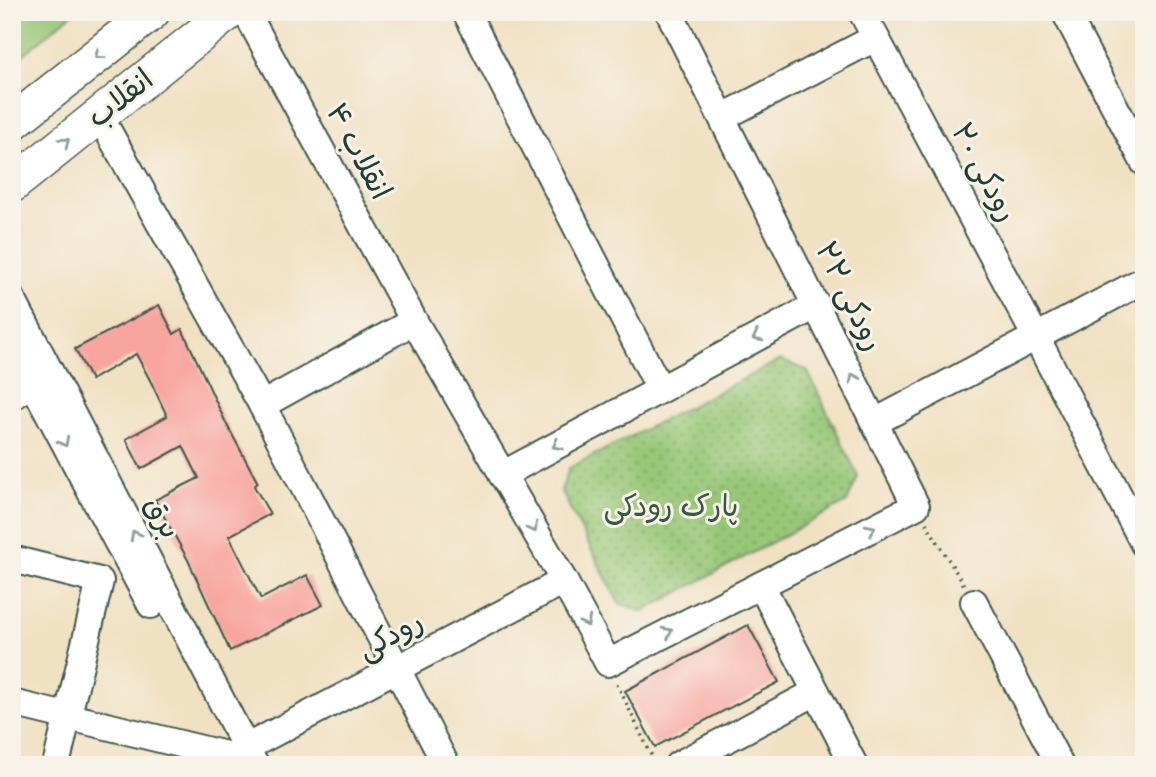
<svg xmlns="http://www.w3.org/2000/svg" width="1156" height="777" font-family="'Indie Flower','Playpen Sans Arabic',sans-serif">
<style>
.green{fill:url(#green-dots);stroke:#5b8256;stroke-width:2}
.pitch{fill:#97c777;stroke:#5b8256;stroke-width:2}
.building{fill:#f8a49f}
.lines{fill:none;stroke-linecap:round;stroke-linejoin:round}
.minor-casing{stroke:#3e5649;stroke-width:30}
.major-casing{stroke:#3e5649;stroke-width:38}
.path{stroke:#3e5649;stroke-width:3.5;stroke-dasharray:2 5;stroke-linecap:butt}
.minor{stroke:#fff;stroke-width:26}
.major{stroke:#fff;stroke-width:35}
.oneway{stroke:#8f9e9a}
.labels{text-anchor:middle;stroke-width:6;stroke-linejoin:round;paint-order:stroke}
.street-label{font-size:30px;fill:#1f3d34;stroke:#f7f3e8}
.park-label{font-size:30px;fill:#375941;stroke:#f7f3e8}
</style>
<defs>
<pattern id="green-dots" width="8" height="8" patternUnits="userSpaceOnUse" patternTransform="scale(1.75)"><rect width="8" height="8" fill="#97c777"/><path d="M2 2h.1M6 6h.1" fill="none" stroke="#7ba362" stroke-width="1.8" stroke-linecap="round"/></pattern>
</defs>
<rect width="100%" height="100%" fill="#f7f3e8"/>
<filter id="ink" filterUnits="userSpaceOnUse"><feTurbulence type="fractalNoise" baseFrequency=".0143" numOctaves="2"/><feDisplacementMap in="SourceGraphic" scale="14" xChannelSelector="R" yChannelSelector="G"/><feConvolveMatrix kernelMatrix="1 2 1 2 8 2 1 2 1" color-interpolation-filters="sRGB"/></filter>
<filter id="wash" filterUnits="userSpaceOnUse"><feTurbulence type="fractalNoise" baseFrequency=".00686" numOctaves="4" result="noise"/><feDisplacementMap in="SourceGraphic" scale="28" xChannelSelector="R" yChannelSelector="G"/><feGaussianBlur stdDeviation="1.57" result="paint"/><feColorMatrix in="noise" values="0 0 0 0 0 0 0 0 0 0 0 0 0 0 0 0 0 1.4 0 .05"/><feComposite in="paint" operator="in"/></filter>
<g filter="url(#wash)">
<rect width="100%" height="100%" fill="#f1e1c3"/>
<!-- green -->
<polygon class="green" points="780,360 807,370 858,476 847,502 642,612 619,603 561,491 569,468"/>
<!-- pitch -->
<polygon class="pitch" points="12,12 74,12 12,64"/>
<g id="blocks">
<!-- building -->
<g class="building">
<polygon points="159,305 174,334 182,329 226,423 258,483 254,486 270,514 229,536 261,599 307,575 323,605 230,651 188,560 155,500 199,478 183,446 141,469 126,439 167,416 151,382 136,354 91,380 75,349"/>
<polygon points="748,625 779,682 655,747 625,691"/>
</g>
</g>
</g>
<g filter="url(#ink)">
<use href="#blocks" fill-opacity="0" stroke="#3e5649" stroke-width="2"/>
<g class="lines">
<defs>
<g id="minor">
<polyline points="246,12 414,321 564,581 608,663 916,506 669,12"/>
<polyline points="466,12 660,389"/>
<polyline points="862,12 1036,337 1144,544"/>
<polyline points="1065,12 1144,162"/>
<polyline points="99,115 262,405 446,765"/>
<polyline points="723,117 875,38"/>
<polyline points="12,299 255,765"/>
<polyline points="12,344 151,605"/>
<polyline points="12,397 45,374"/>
<polyline points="262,405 414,321"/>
<polyline points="875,422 1144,280"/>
<polyline points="502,475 817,305"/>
<polyline points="12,559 100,581 56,765"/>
<polyline points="761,585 854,765"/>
<polyline points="974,602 1060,765"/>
<polyline points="12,703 230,756 564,581"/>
<polyline points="678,765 816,692"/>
</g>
<g id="major">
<polyline points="12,123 152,12"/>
<polyline points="12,185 229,12"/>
</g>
</defs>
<!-- minor casing -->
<use href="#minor" class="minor-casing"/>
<!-- major casing -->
<use href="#major" class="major-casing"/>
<!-- path -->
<g class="path">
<polyline points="926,523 964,585"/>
<polyline points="617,684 656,765"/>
</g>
<!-- minor -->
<use href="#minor" class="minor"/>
<!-- major -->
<use href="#major" class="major"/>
</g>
<!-- one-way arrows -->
<defs><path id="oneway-chevron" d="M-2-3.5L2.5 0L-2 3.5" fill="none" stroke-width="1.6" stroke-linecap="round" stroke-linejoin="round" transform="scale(1.75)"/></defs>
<g class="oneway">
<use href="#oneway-chevron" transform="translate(99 55) rotate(142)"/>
<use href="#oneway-chevron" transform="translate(65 142) rotate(-38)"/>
<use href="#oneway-chevron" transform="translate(757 337) rotate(152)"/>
<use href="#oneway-chevron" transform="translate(854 378) rotate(-116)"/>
<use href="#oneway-chevron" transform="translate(64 442) rotate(62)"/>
<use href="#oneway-chevron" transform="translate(557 445) rotate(152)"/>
<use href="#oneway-chevron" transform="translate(533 528) rotate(60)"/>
<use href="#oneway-chevron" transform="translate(871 529) rotate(-27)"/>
<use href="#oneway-chevron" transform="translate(135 535) rotate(-118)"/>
<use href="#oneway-chevron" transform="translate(586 622) rotate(62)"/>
<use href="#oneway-chevron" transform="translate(668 632) rotate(-27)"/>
</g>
</g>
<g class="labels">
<!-- street labels -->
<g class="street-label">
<text transform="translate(120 98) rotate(-38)" y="10">انقلاب</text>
<text transform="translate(359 151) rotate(62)" y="10">انقلاب ۴</text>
<text transform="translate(985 172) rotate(62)" y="10">رودکی ۲۰</text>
<text transform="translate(850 296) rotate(64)" y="10">رودکی ۲۲</text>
<text transform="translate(163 517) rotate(62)" y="10">برق</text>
<text transform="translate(390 635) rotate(-28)" y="10">رودکی</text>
</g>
<!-- park labels -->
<g class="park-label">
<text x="671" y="516">پارک رودکی</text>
</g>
</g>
<!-- margin -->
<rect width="1156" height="777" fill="none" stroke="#f7f3e8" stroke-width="42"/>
</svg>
